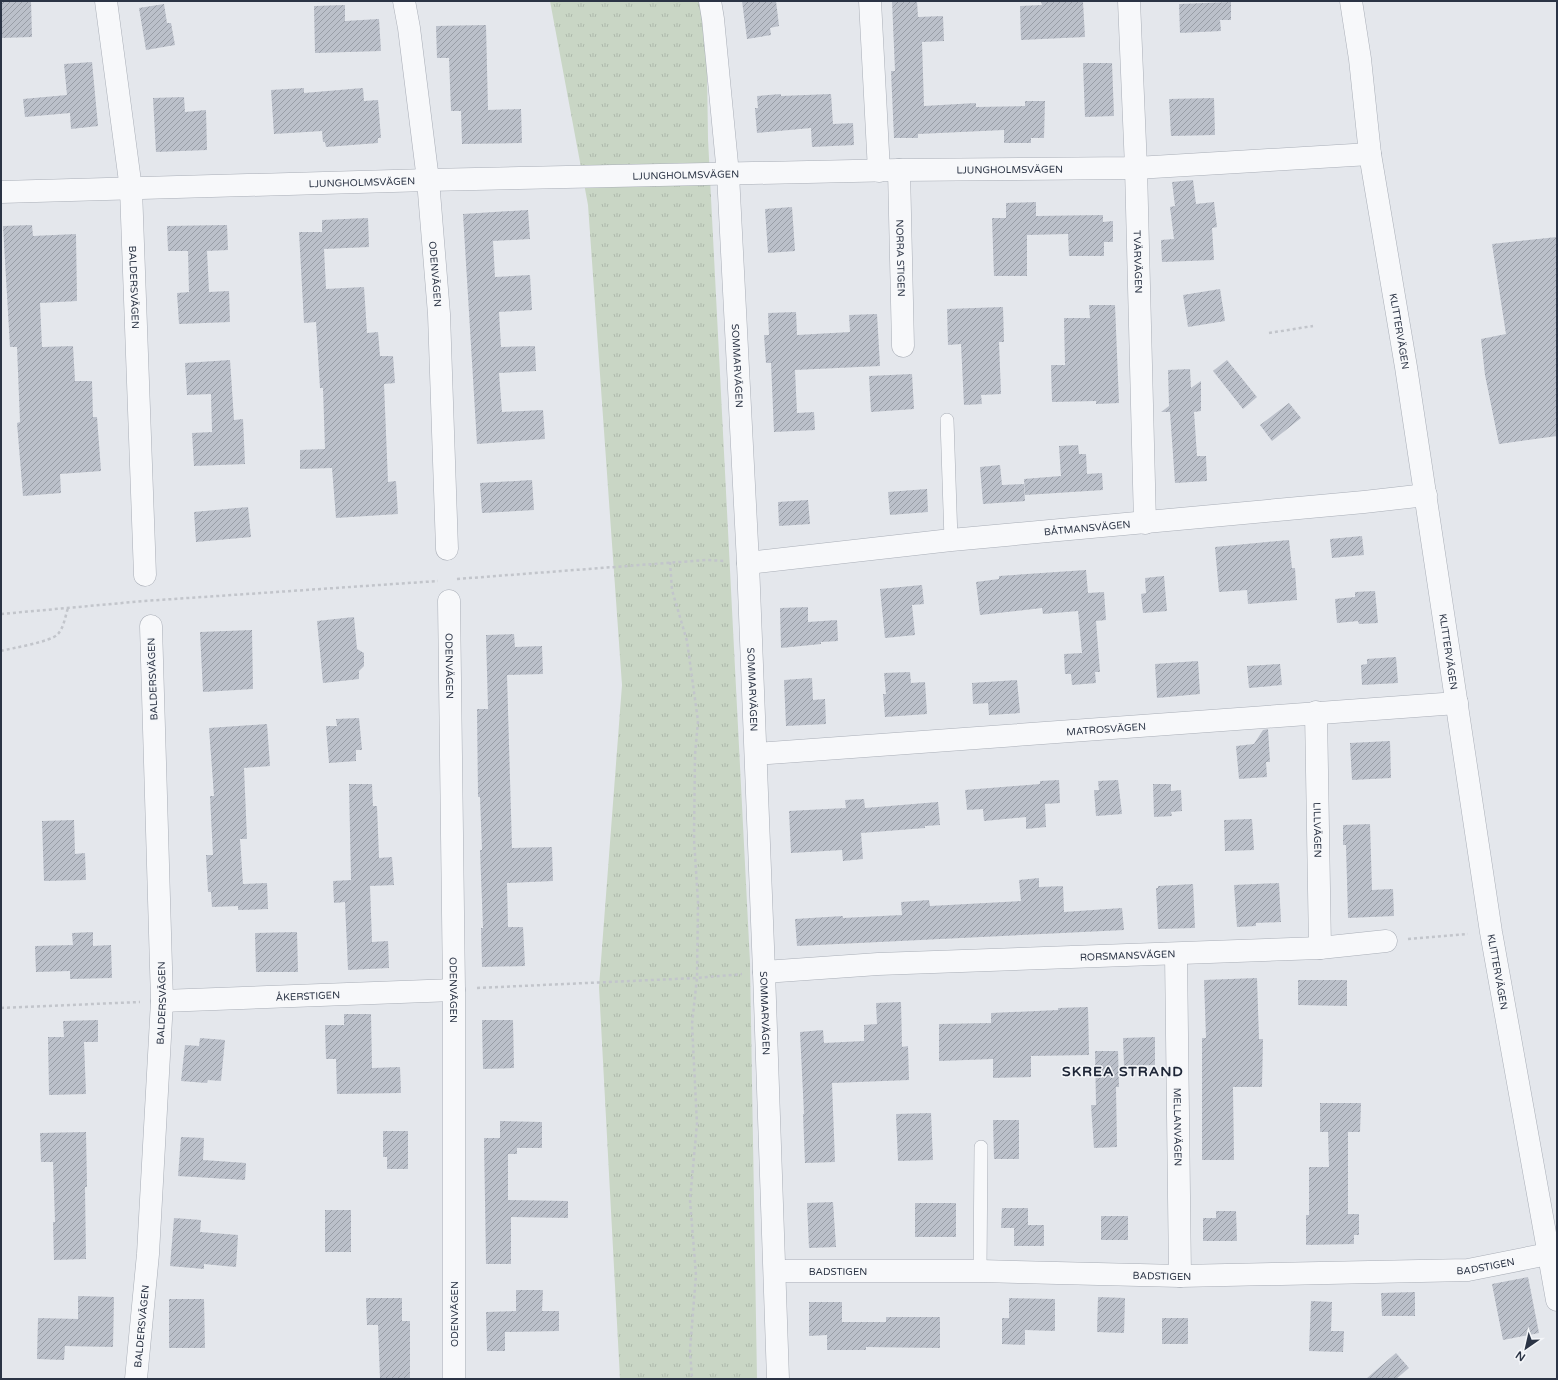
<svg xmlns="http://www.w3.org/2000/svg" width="1558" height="1380" font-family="'Varela Round',sans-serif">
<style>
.grass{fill:url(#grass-tufts)}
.building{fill:url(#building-hatch)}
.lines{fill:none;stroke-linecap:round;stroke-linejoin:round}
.lane-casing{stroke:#a9aeb7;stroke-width:14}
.street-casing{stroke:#a9aeb7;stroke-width:23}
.path{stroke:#c2c5cb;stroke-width:2.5;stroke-dasharray:3 3;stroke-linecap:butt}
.lane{stroke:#f7f8fa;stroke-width:13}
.street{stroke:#f7f8fa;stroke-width:22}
.labels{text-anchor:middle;stroke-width:3;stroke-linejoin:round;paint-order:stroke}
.street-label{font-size:10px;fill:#2b3445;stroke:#f4f6f9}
.district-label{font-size:14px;font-weight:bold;letter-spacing:1px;fill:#1d2536;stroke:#f4f6f9}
</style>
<defs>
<pattern id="grass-tufts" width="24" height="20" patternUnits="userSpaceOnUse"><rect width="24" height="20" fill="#c9d6c5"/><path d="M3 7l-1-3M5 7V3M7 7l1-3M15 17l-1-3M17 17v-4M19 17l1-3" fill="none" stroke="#adb8ab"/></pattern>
<pattern id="building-hatch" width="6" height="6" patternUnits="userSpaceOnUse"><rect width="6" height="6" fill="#bbc0ca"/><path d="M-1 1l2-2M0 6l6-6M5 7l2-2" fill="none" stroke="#989da6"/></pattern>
</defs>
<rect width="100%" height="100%" fill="#e4e7ec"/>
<!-- grass -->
<polygon class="grass" points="550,1 706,1 708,139 750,962 757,1379 620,1379 599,987 622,685 588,205"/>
<!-- building -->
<g class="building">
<polygon points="1,1 31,1 32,37 1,38"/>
<polygon points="742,1 776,1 779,26 770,28 771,35 747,39"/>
<polygon points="892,1 917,1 918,17 943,16 944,41 922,42 924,106 976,103 976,107 1025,106 1025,101 1045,101 1044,138 1031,138 1031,143 1004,143 1004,130 918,134 918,138 894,138 891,71 895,71"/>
<polygon points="1041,1 1083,2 1085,37 1021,40 1020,6 1042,5"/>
<polygon points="1231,2 1231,20 1220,20 1221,31 1180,33 1179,4"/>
<polygon points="164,4 167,23 171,23 175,45 146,50 139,8"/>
<polygon points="345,5 345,21 379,19 381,51 315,53 314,6"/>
<polygon points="486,25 488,110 521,109 522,143 462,144 461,111 451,111 449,58 437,58 436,26"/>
<polygon points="92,62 98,126 71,129 70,113 25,117 23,99 67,95 64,64"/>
<polygon points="1083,63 1112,63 1114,116 1085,117"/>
<polygon points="304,88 304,93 363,88 364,101 378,100 381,138 378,138 378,143 326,147 325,142 323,142 322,131 274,134 271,90"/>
<polygon points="781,94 781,96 831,94 833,124 853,123 854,145 812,147 811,128 757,133 755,108 758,108 757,96"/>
<polygon points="184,97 185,112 206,110 207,150 156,152 153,98"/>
<polygon points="1214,98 1215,135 1171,136 1169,99"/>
<polygon points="1193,180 1196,204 1214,202 1217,227 1212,228 1214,260 1162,262 1161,240 1174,239 1170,207 1175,206 1172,182"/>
<polygon points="1036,202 1036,216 1103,215 1103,222 1113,221 1113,242 1104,242 1104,256 1069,256 1068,234 1027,235 1027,276 994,276 992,218 1006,218 1006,203"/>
<polygon points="792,207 795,251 768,253 765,209"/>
<polygon points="528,210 530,239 493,241 495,277 530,275 532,310 499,312 501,347 535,346 536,371 499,373 502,412 543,410 545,439 477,444 463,214"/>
<polygon points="368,218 369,247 324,249 326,289 364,287 367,333 378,332 380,356 393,356 395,383 384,384 388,482 396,481 398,514 336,518 332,468 300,469 300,450 325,449 323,388 320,388 316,322 304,323 299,232 322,232 322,220"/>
<polygon points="32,225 33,236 76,234 77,301 40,303 42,347 73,346 75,381 92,381 93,417 97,417 101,471 60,474 61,493 23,496 17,423 20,422 17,347 10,347 3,226"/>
<polygon points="227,225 228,250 207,251 209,292 229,291 230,322 179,324 177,293 189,292 188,251 168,251 167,226"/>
<polygon points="1557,237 1557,436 1499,444 1485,375 1481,339 1506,334 1492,244"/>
<polygon points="1220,289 1225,321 1188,327 1183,295"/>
<polygon points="1089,305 1115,305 1119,403 1096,404 1096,401 1052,402 1051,365 1065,365 1064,318 1090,318"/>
<polygon points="1003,307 1004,342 999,342 1001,394 981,395 982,404 964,405 961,344 948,345 947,309"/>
<polygon points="796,312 797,335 850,332 849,315 877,314 880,366 795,370 797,413 814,412 815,430 774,432 771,363 766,363 764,335 769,335 768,313"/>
<polygon points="230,360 234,420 243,419 245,464 194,466 192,433 212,432 211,394 187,395 185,363"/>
<polygon points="1227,360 1257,397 1243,409 1213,371"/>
<polygon points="1190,369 1191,388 1201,381 1201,411 1194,412 1197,456 1206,456 1207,481 1175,483 1170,412 1161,412 1169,406 1168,370"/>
<polygon points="912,374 914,409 871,412 869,376"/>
<polygon points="1289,403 1301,418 1272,441 1260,425"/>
<polygon points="1078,445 1079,454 1086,454 1087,474 1102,473 1103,490 1025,495 1024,479 1061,476 1059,446"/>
<polygon points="1000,465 1002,485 1024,484 1025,501 983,504 980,467"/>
<polygon points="532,480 534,510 482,513 480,483"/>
<polygon points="927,489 928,512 890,515 888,492"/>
<polygon points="808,500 810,524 779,526 778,502"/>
<polygon points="248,507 251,537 196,542 194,512"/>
<polygon points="1362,536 1364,555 1332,558 1330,539"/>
<polygon points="1289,540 1292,568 1295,568 1297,600 1248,604 1247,590 1219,592 1215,547"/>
<polygon points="1086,570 1088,593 1104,592 1106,620 1096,621 1100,672 1095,672 1096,683 1072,685 1071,674 1065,674 1064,654 1082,653 1078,611 1043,614 1042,608 980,615 976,582 999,579 999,576"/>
<polygon points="1164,576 1167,611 1143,613 1141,594 1146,593 1145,578"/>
<polygon points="922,585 924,604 912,605 915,635 885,638 880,589"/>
<polygon points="1375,591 1378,623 1359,624 1358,621 1337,623 1335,599 1355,597 1355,592"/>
<polygon points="808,607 808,622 837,620 838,641 821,642 821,644 781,648 780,608"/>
<polygon points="354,617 357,649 364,653 364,666 359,671 359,679 323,683 317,621"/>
<polygon points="252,630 253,689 203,692 200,632"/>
<polygon points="514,634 515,647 542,646 543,674 507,675 512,848 552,847 553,881 507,883 508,927 523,927 525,966 482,967 481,928 483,928 480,850 482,850 480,797 478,797 477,709 488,709 486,635"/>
<polygon points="1396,657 1398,683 1362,685 1361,665 1367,664 1367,659"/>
<polygon points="1198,661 1200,694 1157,698 1155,664"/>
<polygon points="1280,664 1282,685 1249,688 1247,666"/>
<polygon points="910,672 911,683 925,682 927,714 885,717 883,694 886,694 884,673"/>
<polygon points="812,678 813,700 825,699 826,724 786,726 784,680"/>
<polygon points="1017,680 1020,713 989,715 988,703 973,704 972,683"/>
<polygon points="359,718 362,750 356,750 356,761 329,763 326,726 337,726 336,719"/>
<polygon points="267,724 270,766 244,768 247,839 240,839 243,884 267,883 268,909 238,910 238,906 212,907 211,892 208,892 206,855 213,855 210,796 214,796 209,728"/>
<polygon points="1268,729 1270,762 1266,762 1267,777 1239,779 1236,746 1254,744 1263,730"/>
<polygon points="1390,741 1391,778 1352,780 1350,743"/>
<polygon points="1059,780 1060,803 1045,804 1046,827 1026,829 1026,817 984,821 983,809 967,810 965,790 1040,784 1040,781"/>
<polygon points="1118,780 1122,814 1096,816 1094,790 1099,790 1098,781"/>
<polygon points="349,784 372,784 373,806 377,806 379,858 392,857 394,885 370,886 372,942 388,941 389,968 348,970 345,902 334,903 333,881 351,880"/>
<polygon points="1153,784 1171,784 1171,791 1181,790 1182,811 1171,812 1172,816 1154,817"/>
<polygon points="864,799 865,808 938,802 940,825 925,826 925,828 861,833 863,859 843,861 842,850 791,853 789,811 846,808 845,800"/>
<polygon points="1252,819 1254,850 1225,851 1224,820"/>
<polygon points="74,820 75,854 85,853 86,880 44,881 42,821"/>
<polygon points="1370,824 1372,890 1393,889 1394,916 1348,918 1346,845 1343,845 1343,825"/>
<polygon points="1039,878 1039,887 1063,886 1064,912 1122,908 1124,930 797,946 795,919 843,916 843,918 902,915 901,902 929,900 930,906 1021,901 1019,880"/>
<polygon points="1279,883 1281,922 1256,923 1256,926 1237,927 1234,885"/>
<polygon points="1193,884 1195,928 1158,929 1156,888 1158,888 1158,886"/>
<polygon points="93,932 93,946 111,945 112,978 70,979 70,971 36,972 35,946 73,945 72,933"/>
<polygon points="297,932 298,972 256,972 255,933"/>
<polygon points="1257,978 1259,1039 1263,1039 1262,1087 1233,1087 1234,1160 1202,1160 1202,1038 1206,1038 1204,980"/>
<polygon points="1298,980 1347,980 1347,1006 1298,1005"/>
<polygon points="901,1002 902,1047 908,1046 909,1080 832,1083 835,1162 805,1163 803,1114 804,1114 800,1032 823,1030 824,1043 864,1041 864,1025 877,1024 876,1003"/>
<polygon points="1088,1007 1089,1055 1031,1056 1031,1077 993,1078 993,1059 939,1061 939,1024 991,1023 991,1013 1058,1010 1058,1008"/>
<polygon points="344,1014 371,1014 372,1068 400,1067 401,1093 337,1094 336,1059 326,1059 325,1025 344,1025"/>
<polygon points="98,1020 98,1042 84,1042 86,1094 49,1095 48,1037 64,1037 63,1021"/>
<polygon points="482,1020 513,1020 514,1068 483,1069"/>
<polygon points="1155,1037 1155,1065 1124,1066 1123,1038"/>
<polygon points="200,1038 225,1040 221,1081 208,1080 207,1083 181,1081 185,1045 199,1046"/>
<polygon points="1095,1051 1118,1051 1119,1087 1116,1087 1117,1147 1094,1148 1091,1105 1096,1105"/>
<polygon points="1320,1103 1361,1103 1360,1132 1348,1132 1348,1214 1359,1214 1359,1235 1354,1235 1354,1244 1306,1245 1306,1215 1309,1215 1309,1167 1329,1167 1328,1132 1320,1132"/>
<polygon points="931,1113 933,1160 898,1161 896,1114"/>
<polygon points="993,1120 1019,1120 1019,1159 994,1159"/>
<polygon points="500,1121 542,1122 542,1148 517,1148 517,1154 508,1154 508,1200 568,1201 568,1218 511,1217 511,1264 486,1264 484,1138 500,1138"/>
<polygon points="383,1131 408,1131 408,1169 387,1169 387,1157 383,1157"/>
<polygon points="86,1132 87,1187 85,1187 86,1259 54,1260 53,1222 55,1222 53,1162 41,1162 40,1133"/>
<polygon points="181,1137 204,1138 203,1160 246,1163 245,1180 178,1176"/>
<polygon points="833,1202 836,1247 809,1248 807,1203"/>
<rect x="915" y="1203" width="41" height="34"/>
<polygon points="1002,1208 1028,1208 1028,1225 1044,1225 1044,1246 1014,1246 1014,1228 1001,1228"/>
<rect x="325" y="1210" width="26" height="42"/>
<polygon points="1216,1211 1236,1211 1237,1241 1203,1241 1203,1218 1216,1218"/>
<rect x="1101" y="1216" width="27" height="24"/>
<polygon points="174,1218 201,1220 200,1232 238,1235 236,1267 204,1264 204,1269 170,1266"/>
<polygon points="1528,1277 1539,1333 1503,1340 1492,1284"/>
<polygon points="516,1290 543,1290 542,1311 559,1311 559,1331 505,1332 505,1351 487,1351 486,1312 516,1311"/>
<polygon points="1415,1292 1415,1316 1382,1316 1381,1293"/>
<polygon points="78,1296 114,1297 113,1347 65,1346 64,1360 37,1359 38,1318 78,1319"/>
<polygon points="1098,1297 1125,1298 1124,1333 1097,1332"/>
<polygon points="366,1298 402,1298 402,1321 410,1321 410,1379 380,1379 378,1325 367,1325"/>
<polygon points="1009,1298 1055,1299 1055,1331 1025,1330 1025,1345 1002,1344 1002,1318 1009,1318"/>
<polygon points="169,1299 204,1299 205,1348 169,1348"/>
<polygon points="1311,1301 1332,1302 1331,1331 1344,1331 1343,1352 1309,1351"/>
<polygon points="809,1302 842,1302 842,1322 886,1322 886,1317 940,1317 940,1348 866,1347 866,1350 827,1350 827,1335 809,1336"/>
<rect x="1162" y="1318" width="26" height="26"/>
<polygon points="1396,1353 1409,1368 1396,1379 1366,1379"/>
</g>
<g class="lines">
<defs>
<g id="lane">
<polyline points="947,420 951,540"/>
<polyline points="980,1271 981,1147"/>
</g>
<g id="street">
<path id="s1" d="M106 1 131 189 145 575"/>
<path id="s2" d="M404 1 409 28 428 180 439 314 447 549"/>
<path id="s3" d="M710 1 713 19 728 174 748 563 764 972 778 1379"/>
<polyline points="870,1 879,171"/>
<path id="s4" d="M1129 1 1136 168 1145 523"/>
<path id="s5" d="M1351 1 1360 59 1370 154 1406 367 1491 932 1557 1300"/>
<path id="s6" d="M899 170 903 346"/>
<path id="s7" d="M1 192 428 180 899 170 1136 168 1370 154"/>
<path id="s8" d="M748 563 951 540 1364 502 1426 495"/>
<path id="s9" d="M449 601 454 990V1379"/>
<path id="s10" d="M1316 712 1320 948"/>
<path id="s11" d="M756 754 1457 703"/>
<path id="s12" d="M1176 954 1180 1276"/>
<path id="s13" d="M764 972 878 964 1320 948 1386 941"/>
<path id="s14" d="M162 1001 454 990"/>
<path id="s15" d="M775 1271H980L1180 1276 1468 1270 1548 1254"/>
<path id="s16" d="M136 1379 148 1254 162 1001 151 626"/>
</g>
</defs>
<!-- lane casing -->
<use href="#lane" class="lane-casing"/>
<!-- street casing -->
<use href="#street" class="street-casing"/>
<!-- path -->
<g class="path">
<polyline points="1269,333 1313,326"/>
<polyline points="670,562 672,590 687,641 698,721 695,755 694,839 698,902 697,978 692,1024 697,1124 690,1200 696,1275 690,1350 692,1379"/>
<polyline points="457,579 706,560 725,561"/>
<polyline points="1,614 144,601 438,581"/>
<path d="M1 651C12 648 51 642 58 634 64 627 65 617 68 608"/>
<polyline points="1408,939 1468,934"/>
<polyline points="477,988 697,978 742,974"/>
<polyline points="1,1008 140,1002"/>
</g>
<!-- lane -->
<use href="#lane" class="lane"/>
<!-- street -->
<use href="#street" class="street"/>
</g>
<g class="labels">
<!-- street labels -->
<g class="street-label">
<text dy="4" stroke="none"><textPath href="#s7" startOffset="1009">LJUNGHOLMSVÄGEN</textPath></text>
<text dy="4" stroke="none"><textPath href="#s7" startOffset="685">LJUNGHOLMSVÄGEN</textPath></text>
<text dy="4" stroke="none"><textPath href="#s7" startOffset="361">LJUNGHOLMSVÄGEN</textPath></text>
<text dy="4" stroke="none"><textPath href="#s6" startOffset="88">NORRA STIGEN</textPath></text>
<text dy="4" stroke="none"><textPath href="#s4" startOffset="261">TVÄRVÄGEN</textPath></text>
<text dy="4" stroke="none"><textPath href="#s2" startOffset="275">ODENVÄGEN</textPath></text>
<text dy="4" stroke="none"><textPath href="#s1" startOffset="288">BALDERSVÄGEN</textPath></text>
<text dy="4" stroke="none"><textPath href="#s5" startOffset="334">KLITTERVÄGEN</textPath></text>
<text dy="4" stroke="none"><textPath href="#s3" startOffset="366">SOMMARVÄGEN</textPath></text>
<text dy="4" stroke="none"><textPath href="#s8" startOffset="341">BÅTMANSVÄGEN</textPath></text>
<text dy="4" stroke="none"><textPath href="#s5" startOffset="658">KLITTERVÄGEN</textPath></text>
<text dy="4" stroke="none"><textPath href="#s9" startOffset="65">ODENVÄGEN</textPath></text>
<text transform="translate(152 679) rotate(-92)" y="4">BALDERSVÄGEN</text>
<text dy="4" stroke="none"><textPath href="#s3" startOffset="690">SOMMARVÄGEN</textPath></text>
<text dy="4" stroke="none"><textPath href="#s11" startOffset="351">MATROSVÄGEN</textPath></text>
<text dy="4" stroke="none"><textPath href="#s10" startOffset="118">LILLVÄGEN</textPath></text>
<text dy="4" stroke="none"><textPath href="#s13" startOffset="364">RORSMANSVÄGEN</textPath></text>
<text dy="4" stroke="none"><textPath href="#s5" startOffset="982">KLITTERVÄGEN</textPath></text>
<text dy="4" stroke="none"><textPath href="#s9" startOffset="389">ODENVÄGEN</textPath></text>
<text dy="4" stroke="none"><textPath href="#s14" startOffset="146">ÅKERSTIGEN</textPath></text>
<text dy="4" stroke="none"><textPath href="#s16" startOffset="377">BALDERSVÄGEN</textPath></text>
<text dy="4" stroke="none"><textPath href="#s3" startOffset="1014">SOMMARVÄGEN</textPath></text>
<text dy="4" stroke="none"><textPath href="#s12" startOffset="173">MELLANVÄGEN</textPath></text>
<text dy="4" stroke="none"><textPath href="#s15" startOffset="711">BADSTIGEN</textPath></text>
<text dy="4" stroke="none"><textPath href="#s15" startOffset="63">BADSTIGEN</textPath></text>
<text dy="4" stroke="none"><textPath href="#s15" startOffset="387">BADSTIGEN</textPath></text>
<text transform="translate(454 1314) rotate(-90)" y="4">ODENVÄGEN</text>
<text dy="4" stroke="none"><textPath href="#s16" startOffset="53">BALDERSVÄGEN</textPath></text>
</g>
<!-- district labels -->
<g class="district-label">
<text x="1123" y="1076">SKREA STRAND</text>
</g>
</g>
<!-- border -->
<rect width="1558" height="1380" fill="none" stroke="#2b3445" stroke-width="4"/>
<!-- north arrow -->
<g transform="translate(1526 1348) rotate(214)" stroke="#f4f6f9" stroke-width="3" paint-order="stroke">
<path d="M0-3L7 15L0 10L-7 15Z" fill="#2b3445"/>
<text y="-6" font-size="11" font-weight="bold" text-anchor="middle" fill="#2b3445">N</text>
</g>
</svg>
